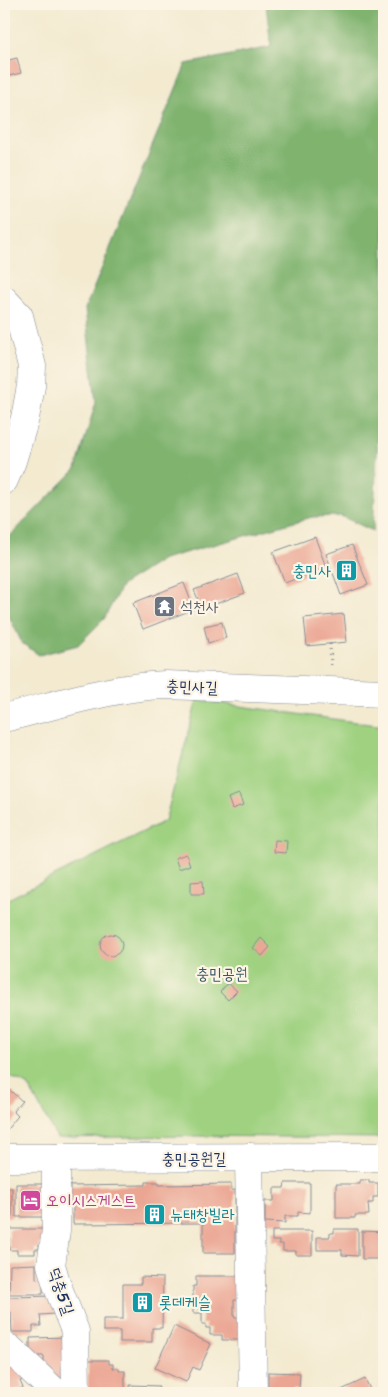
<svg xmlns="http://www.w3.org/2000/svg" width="388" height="1397" font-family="Sriracha,'Poor Story',sans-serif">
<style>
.green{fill:#9fd180;stroke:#5d806f}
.forest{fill:#7fb36e;stroke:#4d7166}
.building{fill:#eba593}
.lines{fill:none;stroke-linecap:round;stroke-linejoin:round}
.minor-casing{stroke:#878c97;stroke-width:29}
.path{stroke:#878c97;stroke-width:3;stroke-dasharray:1 4;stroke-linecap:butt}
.minor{stroke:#fff;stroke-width:28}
.labels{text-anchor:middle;stroke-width:4.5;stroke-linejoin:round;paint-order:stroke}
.culture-label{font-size:16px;fill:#0d838f;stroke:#fcf5e5;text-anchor:start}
.worship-label{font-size:16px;fill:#5b616d;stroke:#fcf5e5;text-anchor:start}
.street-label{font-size:16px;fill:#1b2f5e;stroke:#fcf5e5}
.park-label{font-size:16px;fill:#3c5866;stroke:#fcf5e5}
.hotel-label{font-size:16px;fill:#b23c85;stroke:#fcf5e5;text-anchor:start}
</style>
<rect width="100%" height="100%" fill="#fcf5e5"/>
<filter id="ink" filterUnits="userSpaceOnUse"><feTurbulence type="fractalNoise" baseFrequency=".02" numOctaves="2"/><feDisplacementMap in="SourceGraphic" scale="10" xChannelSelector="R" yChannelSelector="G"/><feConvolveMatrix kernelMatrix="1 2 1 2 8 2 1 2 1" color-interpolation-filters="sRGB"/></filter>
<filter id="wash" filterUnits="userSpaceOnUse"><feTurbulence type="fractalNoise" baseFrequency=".0096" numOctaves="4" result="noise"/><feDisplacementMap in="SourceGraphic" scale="20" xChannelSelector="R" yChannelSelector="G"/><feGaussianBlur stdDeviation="1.12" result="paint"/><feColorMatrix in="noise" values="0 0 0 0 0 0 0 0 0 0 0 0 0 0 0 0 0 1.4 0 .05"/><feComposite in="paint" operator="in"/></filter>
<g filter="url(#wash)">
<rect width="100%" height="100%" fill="#f3ead0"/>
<!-- green -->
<polygon class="green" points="197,700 384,726 384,1138 193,1136 57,1138 28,1085 4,1074 4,901 165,821"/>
<!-- forest -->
<polygon class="forest" points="266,4 384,4 384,434 378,434 373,531 341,516 312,517 163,559 122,585 104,619 78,645 39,655 22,643 8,614 4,614 4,542 76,469 96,402 85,309 186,64 271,47"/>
<g id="blocks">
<!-- building -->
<g class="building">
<polygon points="17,58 21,73 9,76 5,61"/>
<polygon points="315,537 326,567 285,583 273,552"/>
<polygon points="352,545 368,585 341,595 326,554"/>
<polygon points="238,574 245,593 202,609 194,590"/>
<polygon points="184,583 194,609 143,629 133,603"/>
<polygon points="344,614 347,642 307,646 304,618"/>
<polygon points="222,622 226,638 208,643 204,626"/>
<polygon points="239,794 243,805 232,809 228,798"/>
<polygon points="275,840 287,841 286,853 274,852"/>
<polygon points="186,854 190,865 179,869 175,858"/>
<polygon points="203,881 204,894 191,894 191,882"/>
<circle cx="111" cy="945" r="11"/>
<polygon points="261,938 270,947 262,956 253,948"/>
<polygon points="228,983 237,991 228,1000 220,992"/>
<polygon points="4,1085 22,1101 13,1111 18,1116 4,1133"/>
<polygon points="360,1180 369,1180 369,1183 378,1183 378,1197 373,1197 373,1203 368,1203 369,1215 355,1215 355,1218 336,1218 336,1184 360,1184"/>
<polygon points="146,1182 159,1182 159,1185 231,1184 231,1190 235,1190 235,1253 203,1253 203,1223 73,1224 73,1204 67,1204 67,1186 146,1185"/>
<polygon points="285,1183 310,1183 310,1213 298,1212 298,1216 285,1216 285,1223 265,1222 265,1201 274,1201 274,1188 284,1188"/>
<polygon points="16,1184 43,1184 44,1217 16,1217"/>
<rect x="4" y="1188" width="8" height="29"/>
<polygon points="9,1229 46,1229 46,1244 39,1244 39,1249 35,1249 35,1254 17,1254 17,1250 9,1250"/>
<polygon points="334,1229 358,1229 358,1256 342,1255 342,1250 317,1250 317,1237 330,1237 330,1233 334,1233"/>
<polygon points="272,1231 312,1231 312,1255 296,1255 296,1251 283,1251 283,1244 279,1244 279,1241 272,1241"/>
<polygon points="362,1231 384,1232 384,1259 362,1259"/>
<polygon points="36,1264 36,1279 43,1278 43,1294 9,1294 10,1265"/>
<polygon points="196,1276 239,1276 239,1300 234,1300 234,1317 239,1317 239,1340 222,1340 222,1335 210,1335 210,1328 206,1328 206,1324 202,1324 202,1313 193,1313 193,1286 196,1286"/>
<polygon points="141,1277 163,1278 162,1328 152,1328 152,1342 120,1342 120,1331 103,1331 103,1319 123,1319 123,1284 141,1284"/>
<polygon points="55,1296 55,1314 40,1315 41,1326 33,1326 33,1332 12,1332 11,1312 8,1312 8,1297"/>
<polygon points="174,1326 211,1344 199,1370 193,1367 186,1382 155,1368"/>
<polygon points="68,1337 69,1380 51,1381 44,1371 44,1356 30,1356 30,1338"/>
<polygon points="88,1360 109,1360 109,1364 113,1364 113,1368 119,1368 119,1371 125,1371 125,1393 88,1393"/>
<polygon points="20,1361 26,1378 20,1381 23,1388 4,1393 4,1367"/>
<polygon points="268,1372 300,1373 299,1389 293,1389 293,1391 268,1391"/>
<polygon points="365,1379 372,1393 335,1393"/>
<polygon points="130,1385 159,1386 158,1393 130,1393"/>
</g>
</g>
</g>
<g filter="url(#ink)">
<use href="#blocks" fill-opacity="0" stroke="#878c97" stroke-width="1"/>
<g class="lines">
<defs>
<g id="minor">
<polyline points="4,300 19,316 32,366 31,386 25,418 12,461 4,480"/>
<path d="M4 718C57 705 110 687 165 685L384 693"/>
<polyline points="249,1157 253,1393"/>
<polyline points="4,1158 384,1157"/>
<polyline points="56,1158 56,1230 51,1265 57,1285 75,1331 76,1393"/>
<polyline points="4,1346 10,1349 56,1393"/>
</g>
</defs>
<!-- minor casing -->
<use href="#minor" class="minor-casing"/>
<!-- path -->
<polyline class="path" points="330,644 331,668"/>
<!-- minor -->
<use href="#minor" class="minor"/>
</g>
</g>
<!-- icons -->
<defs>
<symbol id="building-square" viewBox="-11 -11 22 22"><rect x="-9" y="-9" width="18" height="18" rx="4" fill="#0f9aa8" stroke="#fcf5e5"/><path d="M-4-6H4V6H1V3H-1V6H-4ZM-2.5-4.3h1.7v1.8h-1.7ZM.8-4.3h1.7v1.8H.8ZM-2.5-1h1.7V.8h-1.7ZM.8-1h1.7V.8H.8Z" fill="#fff"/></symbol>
<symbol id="temple-square" viewBox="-11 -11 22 22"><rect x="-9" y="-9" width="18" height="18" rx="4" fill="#6b7280" stroke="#fcf5e5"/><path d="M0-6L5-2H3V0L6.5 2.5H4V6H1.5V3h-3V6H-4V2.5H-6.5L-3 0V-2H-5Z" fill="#fff"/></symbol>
<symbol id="hotel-square" viewBox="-11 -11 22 22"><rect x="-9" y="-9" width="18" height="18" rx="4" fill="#d1479c" stroke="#fcf5e5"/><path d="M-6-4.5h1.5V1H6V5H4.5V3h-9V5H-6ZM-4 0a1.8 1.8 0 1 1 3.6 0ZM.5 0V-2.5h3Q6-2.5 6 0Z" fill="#fff"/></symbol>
</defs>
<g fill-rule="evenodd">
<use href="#building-square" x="334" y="558" width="25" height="25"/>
<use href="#temple-square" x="152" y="594" width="25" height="25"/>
<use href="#hotel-square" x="18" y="1188" width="25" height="25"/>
<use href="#building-square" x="142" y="1202" width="25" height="25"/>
<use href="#building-square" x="130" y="1290" width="25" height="25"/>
</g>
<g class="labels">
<!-- culture labels -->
<g class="culture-label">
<text x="331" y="576" text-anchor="end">충민사</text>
<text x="170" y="1220">뉴태창빌라</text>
<text x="159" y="1308">롯데케슬</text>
</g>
<!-- worship labels -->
<g class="worship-label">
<text x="180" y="612">석천사</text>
</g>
<!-- street labels -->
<g class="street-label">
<text transform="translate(192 686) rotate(2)" y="6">충민사길</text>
<text x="194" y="1164">충민공원길</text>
<text transform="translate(62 1291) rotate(71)" y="6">덕충5길</text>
</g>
<!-- park labels -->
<g class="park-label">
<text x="222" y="979">충민공원</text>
</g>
<!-- hotel labels -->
<g class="hotel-label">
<text x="46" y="1206">오이시스게스트</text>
</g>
</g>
<!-- margin -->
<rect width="388" height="1397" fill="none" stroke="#fcf5e5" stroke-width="20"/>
</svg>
